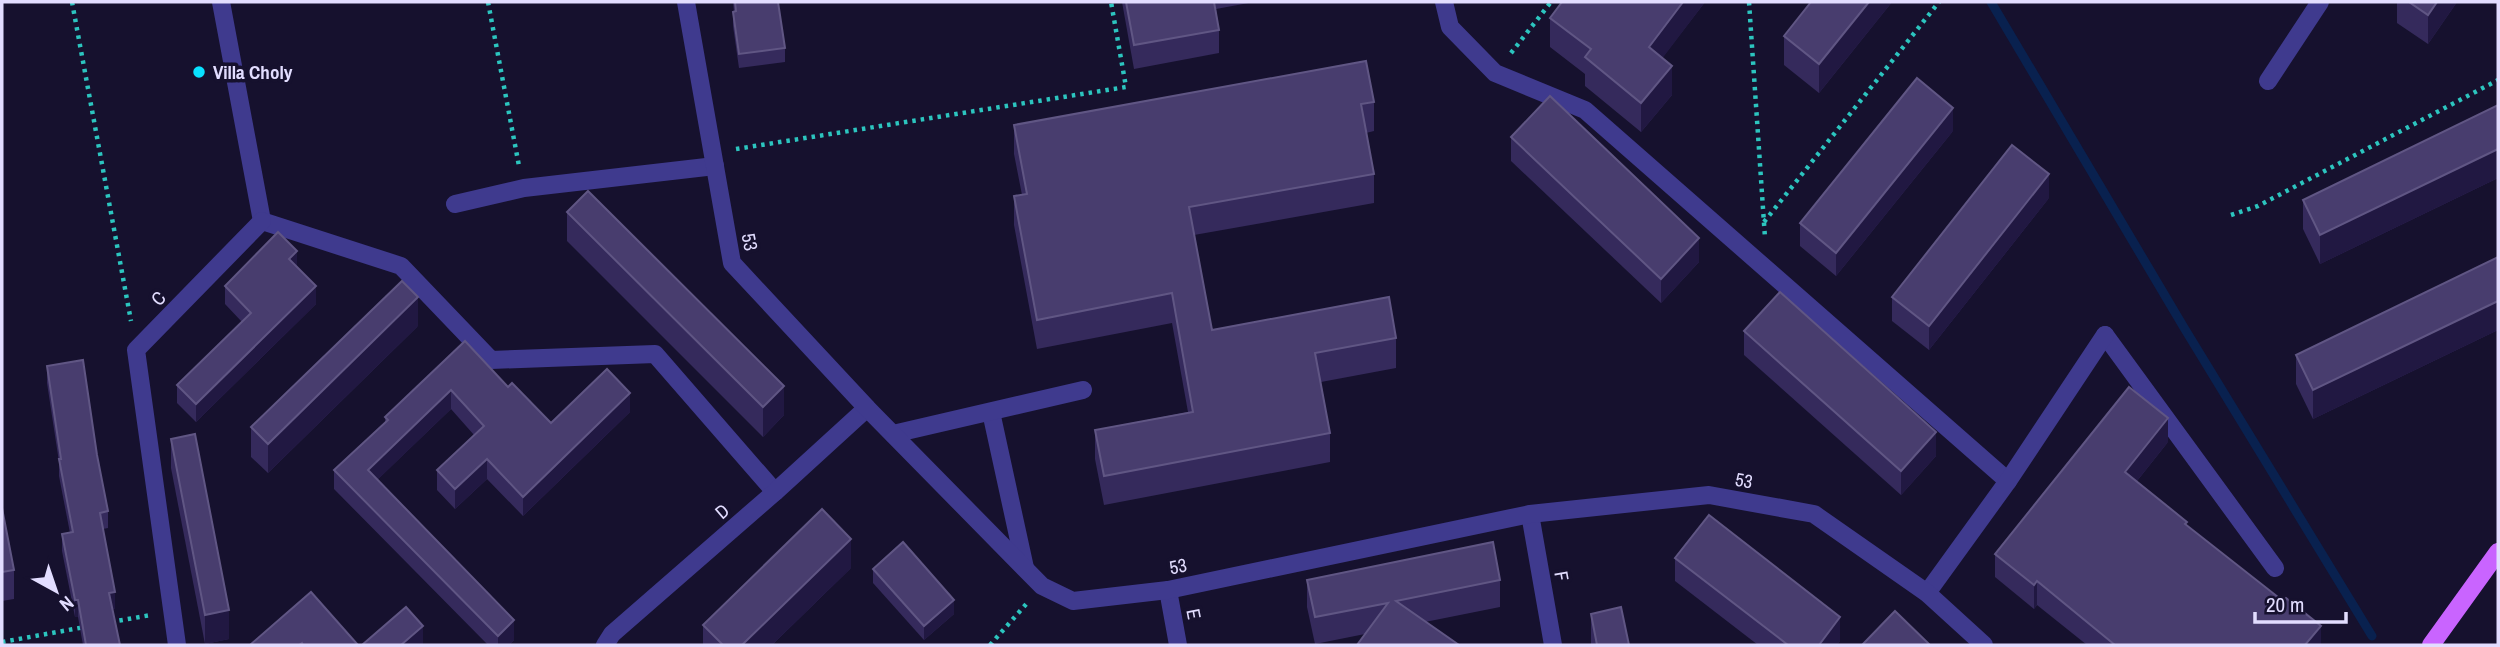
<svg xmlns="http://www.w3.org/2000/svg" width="2500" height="647" font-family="'Archivo Narrow',sans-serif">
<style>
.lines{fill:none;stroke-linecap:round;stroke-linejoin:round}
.stream{stroke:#09214f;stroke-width:9}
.path{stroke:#2cc5bf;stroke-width:4.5;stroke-dasharray:3.5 5;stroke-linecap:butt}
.service{stroke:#3f3a8e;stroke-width:18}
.minor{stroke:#3f3a8e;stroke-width:18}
.tertiary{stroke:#3f3a8e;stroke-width:18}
.primary{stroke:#c964ff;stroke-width:18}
.wall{fill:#352a5c}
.shaded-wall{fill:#211842}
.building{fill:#483d6e;stroke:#605684;stroke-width:2}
.poi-dot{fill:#09e1ff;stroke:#16112e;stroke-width:2.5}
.labels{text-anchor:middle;stroke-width:7;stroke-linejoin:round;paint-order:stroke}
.poi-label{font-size:19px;font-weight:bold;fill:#e2ddff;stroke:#16112e;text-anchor:start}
.street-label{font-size:19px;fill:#e2ddff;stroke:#16112e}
</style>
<rect width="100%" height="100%" fill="#16112e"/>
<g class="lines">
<!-- stream -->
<polyline class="stream" points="1991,2 2183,326 2372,636"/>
<!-- path -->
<g class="path">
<polyline points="72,2 131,321"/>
<polyline points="488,2 519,166"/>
<polyline points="1749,2 1765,238"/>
<polyline points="1511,53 1551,2"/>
<polyline points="736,149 1126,87 1111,2"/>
<polyline points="2231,215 2258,206 2498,80"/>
<polyline points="1764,222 1939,2"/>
<polyline points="111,622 151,615"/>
<polyline points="2,642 85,627"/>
<polyline points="990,645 1028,602"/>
</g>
<!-- service -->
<g class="service">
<polyline points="455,204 524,188 715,166"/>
<polyline points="2105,335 2275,568"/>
<polyline points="991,412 1025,568"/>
<polyline points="893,434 1083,390"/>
</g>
<!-- minor -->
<g class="minor">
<polyline points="221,2 262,221"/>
<polyline points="1444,2 1450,27 1495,73 1585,110 2008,481"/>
<polyline points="2268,81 2320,2"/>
<polyline points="262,221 401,266 491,360 655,354 775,492"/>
<polyline points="1530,514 1553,645"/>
<polyline points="1168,590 1178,645"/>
<polyline points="1927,593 2008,481 2105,335"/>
<polyline points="177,645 136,350 262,221"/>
<polyline points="605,645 612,634 775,492 867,408"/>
</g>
<!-- tertiary -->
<polyline class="tertiary" points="686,2 732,263 867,408 1042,586 1073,601 1168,590 1530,514 1709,495 1814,514 1927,593 1984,645"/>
<!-- primary -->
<polyline class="primary" points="2431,645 2498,552"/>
</g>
<!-- wall -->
<g class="wall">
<polygon points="733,2 778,2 785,48 785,62 739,68 733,26 733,12 734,12"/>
<polygon points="1122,2 1254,2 1216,9 1219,30 1219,53 1134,69"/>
<polygon points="1562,2 1705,2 1662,58 1672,95 1641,132 1585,86 1585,74 1550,47 1550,18"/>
<polygon points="1892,2 1819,93 1784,65 1784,36"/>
<polygon points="2397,2 2457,2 2428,44 2397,23"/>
<polygon points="1374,102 1374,131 1366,133 1374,174 1374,203 1194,235 1212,330 1396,338 1396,368 1321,382 1330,433 1330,462 1104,505 1095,459 1095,430 1188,412 1172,323 1037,349 1014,225 1014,196 1022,195 1014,154 1014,125"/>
<polygon points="2498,105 2498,178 2320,264 2303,229 2303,200"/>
<polygon points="1953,131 1836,276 1800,246 1800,223"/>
<polygon points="1511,137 1699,262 1661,303 1511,161"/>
<polygon points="2049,198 1929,350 1892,321 1892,297"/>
<polygon points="567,212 784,415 763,437 567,241"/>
<polygon points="2498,257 2498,330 2313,419 2296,384 2296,355"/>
<polygon points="297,266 316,304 196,422 177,403 177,385 242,322 225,304 225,286"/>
<polygon points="418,326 268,473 251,457 251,427"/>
<polygon points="1744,331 1936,456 1901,495 1744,355"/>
<polygon points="465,341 508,387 551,423 630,412 523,516 487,479 455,509 437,490 437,470 474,435 451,409 377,480 514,640 509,645 488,645 334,489 334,470 385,422 385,417"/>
<polygon points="47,366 97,455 108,511 108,528 103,529 115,609 112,609 120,645 83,645 78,617 75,617 62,551 62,534 70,533 59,476 59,462 47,383"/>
<polygon points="171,439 229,639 205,644 171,468"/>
<polygon points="2168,442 2137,481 2321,645 2087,645 2037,605 2034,609 1995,577 1995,554"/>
<polygon points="2,508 14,570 14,599 2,601"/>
<polygon points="1675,558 1840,641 1837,645 1758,645 1675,581"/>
<polygon points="851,568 772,645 703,645 703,625"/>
<polygon points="873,569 954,614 924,640 873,583"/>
<polygon points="1307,580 1500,580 1500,607 1315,644 1307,607"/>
<polygon points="1591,614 1629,645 1591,645"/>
</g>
<!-- shaded-wall -->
<g class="shaded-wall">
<polygon points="1683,2 1705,2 1649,76 1649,47"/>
<polygon points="1869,2 1892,2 1819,93 1819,64"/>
<polygon points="2437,2 2457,2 2428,44 2428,15"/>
<polygon points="1672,66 1672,95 1641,132 1641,103"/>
<polygon points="1953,108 1953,131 1836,276 1836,253"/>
<polygon points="2498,149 2498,178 2320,264 2320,235"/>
<polygon points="2049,174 2049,198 1929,350 1929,326"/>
<polygon points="1699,238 1699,262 1661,303 1661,279"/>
<polygon points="297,251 297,269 289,259"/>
<polygon points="316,286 316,304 196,422 196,404"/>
<polygon points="418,297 418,326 268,473 268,444"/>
<polygon points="2498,301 2498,330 2313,419 2313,390"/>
<polygon points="784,386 784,415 763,437 763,407"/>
<polygon points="451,390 451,409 368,489 368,470"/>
<polygon points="630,393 630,412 523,516 523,497"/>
<polygon points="2168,418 2168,442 2125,496 2125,472"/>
<polygon points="1936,432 1936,456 1901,495 1901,471"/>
<polygon points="487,459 487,479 455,509 455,489"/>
<polygon points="851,539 851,568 772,645 742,645"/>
<polygon points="2037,581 2037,605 2034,609 2034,585"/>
<polygon points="115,592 115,609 109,610 109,593"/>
<rect x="75" y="600" width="3" height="17"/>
<polygon points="954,600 954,614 924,640 924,626"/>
<polygon points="229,610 229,639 205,644 205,615"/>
<polygon points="1840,617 1840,641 1837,645 1819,645"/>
<polygon points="514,620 514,640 509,645 498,645 498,636"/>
<polygon points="423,626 423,645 401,645"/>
<polygon points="2321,626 2321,645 2305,645"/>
</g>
<!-- building -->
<g class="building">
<polygon points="735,2 778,2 785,48 739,54 733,12 736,11"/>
<polygon points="1126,2 1214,2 1219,30 1134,45"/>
<polygon points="1562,2 1683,2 1649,47 1672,66 1641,103 1585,57 1591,49 1550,18"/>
<polygon points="1811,2 1869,2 1819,64 1784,36"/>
<polygon points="2409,2 2437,2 2428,15"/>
<polygon points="1366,61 1374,102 1361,104 1374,174 1189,207 1212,330 1389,297 1396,338 1315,353 1330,433 1104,476 1095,430 1193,412 1172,293 1037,320 1014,196 1027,194 1014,125"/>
<polygon points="1917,78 1953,108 1836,253 1800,223"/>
<polygon points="1550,96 1699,238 1661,279 1511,137"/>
<polygon points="2498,105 2498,149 2320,235 2303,200"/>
<polygon points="2012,145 2049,174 1929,326 1892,297"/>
<polygon points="588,191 784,386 763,407 567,212"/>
<polygon points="278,232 297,251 289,259 316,286 196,404 177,385 251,313 225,286"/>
<polygon points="2498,257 2498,301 2313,390 2296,355"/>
<polygon points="402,281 418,297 268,444 251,427"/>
<polygon points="1780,292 1936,432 1901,471 1744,331"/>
<polygon points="465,341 508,387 512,383 551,423 607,369 630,393 523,497 487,459 455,489 437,470 484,426 451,390 368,470 514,620 498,636 334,470 388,420 385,417"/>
<polygon points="83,360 97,455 108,511 100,513 115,592 109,593 120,645 86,645 78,600 75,600 62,534 73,532 59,459 61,459 47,366"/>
<polygon points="2129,387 2168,418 2125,472 2187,522 2185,524 2283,601 2286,598 2321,626 2305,645 2115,645 2037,581 2034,585 1995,554"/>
<polygon points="195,434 229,610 205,615 171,439"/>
<polygon points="2,508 14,570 2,572"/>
<polygon points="822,509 851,539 742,645 723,645 703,625"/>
<polygon points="1709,515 1840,617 1819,645 1788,645 1675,558"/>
<polygon points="903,542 954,600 924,626 873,569"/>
<polygon points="1493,542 1500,580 1396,601 1459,645 1357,645 1388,603 1315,617 1307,580"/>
<polygon points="311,592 358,645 303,645 302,643 299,645 250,645"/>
<polygon points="406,607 423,626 401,645 362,645"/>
<polygon points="1621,607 1629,645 1597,645 1591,614"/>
<polygon points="1895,611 1930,645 1862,645"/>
</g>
<!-- markers -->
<circle class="poi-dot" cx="199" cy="72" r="7"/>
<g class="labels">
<!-- poi labels -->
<g class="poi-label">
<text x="213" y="79">Villa Choly</text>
</g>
<!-- street labels -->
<g class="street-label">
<text transform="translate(750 242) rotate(79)" y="7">53</text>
<text transform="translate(158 298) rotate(-46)" y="7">C</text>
<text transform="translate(1744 480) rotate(10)" y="7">53</text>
<text transform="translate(722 511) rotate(-41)" y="7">D</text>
<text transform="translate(1178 566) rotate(-11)" y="7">53</text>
<text transform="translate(1562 576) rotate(80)" y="7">F</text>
<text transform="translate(1194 614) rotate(79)" y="7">E</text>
</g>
</g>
<!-- border -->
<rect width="2500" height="647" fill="none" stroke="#e2ddff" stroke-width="7"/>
<!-- north arrow -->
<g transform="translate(56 591) rotate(140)" stroke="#16112e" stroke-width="5" paint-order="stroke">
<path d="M0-5L12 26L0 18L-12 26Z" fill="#e2ddff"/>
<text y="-10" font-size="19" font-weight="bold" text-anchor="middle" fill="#e2ddff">N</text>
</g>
<!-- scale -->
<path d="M2255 612v10h91v-10" fill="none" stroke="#e2ddff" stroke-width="3.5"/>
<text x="2266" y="612" font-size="21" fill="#e2ddff" stroke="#16112e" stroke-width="5" paint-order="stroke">20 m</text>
</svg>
